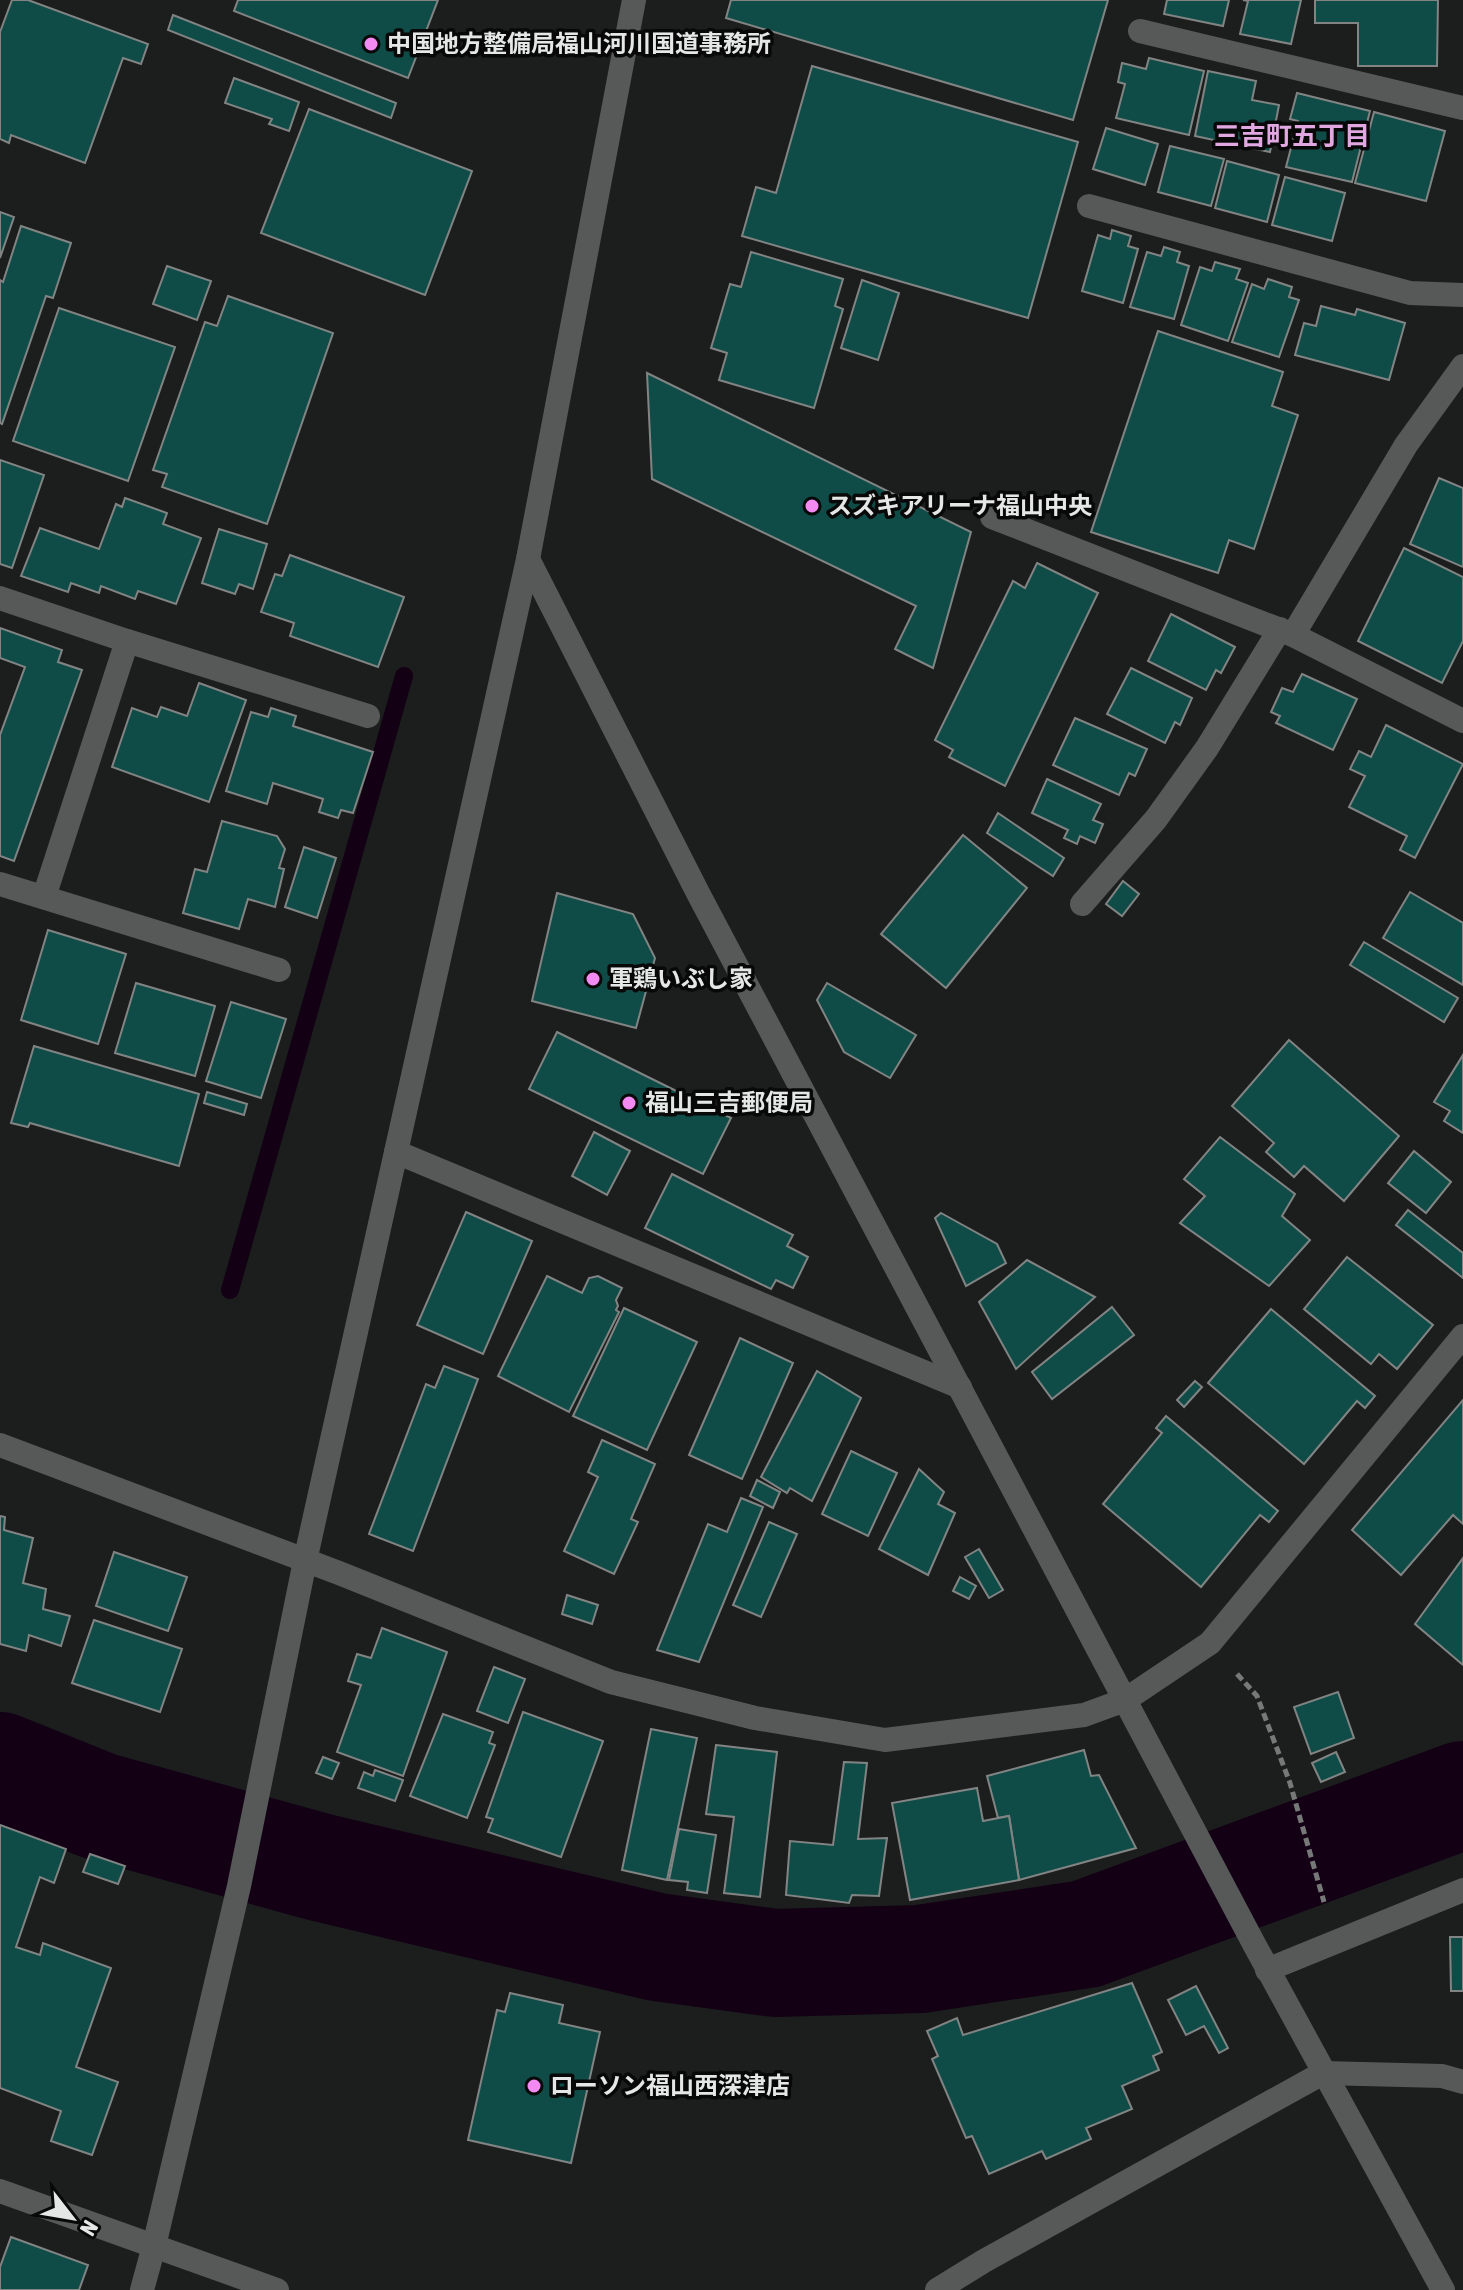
<svg xmlns="http://www.w3.org/2000/svg" width="1463" height="2290" font-family="'Asap Condensed','Noto Sans JP',sans-serif">
<style>
.lines{fill:none;stroke-linecap:round;stroke-linejoin:round}
.stream{stroke:#130014;stroke-width:18}
.river{stroke:#130014;stroke-width:108}
.building{fill:#104c47;stroke:#818483;stroke-width:2}
.path{stroke:#777979;stroke-width:5;stroke-dasharray:8 4;stroke-linecap:butt}
.lane{stroke:#565958;stroke-width:24}
.street{stroke:#565958;stroke-width:24}
.secondary{stroke:#565958;stroke-width:24}
.poi-dot{fill:#f28af2;stroke:#070807;stroke-width:3}
.labels{text-anchor:middle;stroke-width:7;stroke-linejoin:round;paint-order:stroke}
.poi-label{font-size:24px;font-weight:bold;fill:#e5e7e7;stroke:#070807;text-anchor:start}
.neighbourhood-label{font-size:26px;font-weight:bold;fill:#e1a7e0;stroke:#070807}
</style>
<rect width="100%" height="100%" fill="#1b1e1d"/>
<g class="lines">
<!-- stream -->
<polyline class="stream" points="230,1290 404,676"/>
<!-- river -->
<polyline class="river" points="0,1766 99,1806 319,1867 657,1947 775,1963 920,1959 1086,1934 1463,1795"/>
</g>
<!-- building -->
<g class="building">
<polygon points="12,0 28,0 148,44 141,64 123,58 85,163 11,135 9,143 0,139 0,32"/>
<polygon points="238,0 438,0 408,78 234,11"/>
<polygon points="731,0 1108,0 1073,120 726,18"/>
<polygon points="1167,0 1229,0 1223,26 1164,14"/>
<polygon points="1243,0 1301,0 1291,44 1240,34 1248,1"/>
<polygon points="1315,0 1438,0 1437,66 1358,66 1358,23 1315,23"/>
<polygon points="173,15 396,103 391,118 168,30"/>
<polygon points="1149,58 1204,71 1189,135 1116,118 1125,84 1118,82 1122,63 1146,69"/>
<polygon points="812,66 1078,142 1028,318 742,236 756,187 776,193"/>
<polygon points="1208,71 1256,81 1252,100 1279,105 1270,152 1195,136"/>
<polygon points="234,78 299,102 289,131 269,124 272,119 225,103"/>
<polygon points="1297,93 1370,111 1352,182 1286,167 1298,121 1290,119"/>
<polygon points="309,109 472,171 425,295 261,233"/>
<polygon points="1374,112 1445,131 1426,201 1355,183"/>
<polygon points="1106,128 1158,144 1145,185 1093,169"/>
<polygon points="1170,146 1224,159 1211,206 1158,192"/>
<polygon points="1227,161 1279,175 1267,222 1215,208"/>
<polygon points="1285,177 1345,193 1332,241 1272,225"/>
<polygon points="0,212 14,217 0,258"/>
<polygon points="21,226 71,243 53,298 46,296 2,424 0,423 0,280 3,282"/>
<polygon points="1112,230 1131,236 1128,246 1138,249 1123,303 1082,291 1098,235 1110,239"/>
<polygon points="1164,247 1180,252 1177,262 1189,266 1174,319 1130,307 1147,252 1161,256"/>
<polygon points="751,252 843,279 835,306 843,309 814,408 719,380 727,353 711,348 730,284 741,287"/>
<polygon points="1215,262 1240,269 1236,279 1248,283 1228,341 1181,325 1200,267 1212,271"/>
<polygon points="167,266 211,281 197,320 153,304"/>
<polygon points="1268,279 1292,287 1289,297 1299,300 1279,357 1232,342 1252,284 1264,289"/>
<polygon points="862,280 899,293 878,360 841,348"/>
<polygon points="228,296 333,333 267,524 162,487 167,474 153,470 205,322 217,326"/>
<polygon points="1321,306 1355,315 1357,309 1405,323 1389,380 1295,355 1304,323 1316,326"/>
<polygon points="59,308 175,347 128,481 13,441"/>
<polygon points="1158,331 1283,372 1272,406 1298,415 1254,549 1229,540 1218,573 1091,532"/>
<polygon points="647,373 971,532 933,668 895,649 916,606 652,479"/>
<polygon points="0,460 44,475 12,568 0,564"/>
<polygon points="1439,478 1463,488 1463,567 1410,544"/>
<polygon points="125,498 167,513 163,524 201,538 176,604 138,591 135,599 101,586 99,593 71,583 68,592 21,576 40,528 99,549 116,504 122,507"/>
<polygon points="219,529 267,544 253,589 239,584 235,594 202,583"/>
<polygon points="1404,548 1463,577 1463,641 1442,683 1358,641"/>
<polygon points="290,555 404,597 378,667 290,636 294,623 261,612 275,574 282,576"/>
<polygon points="1037,563 1098,593 1005,786 949,757 953,750 935,740 1013,581 1025,588"/>
<polygon points="1171,614 1235,647 1221,673 1216,670 1206,690 1148,661"/>
<polygon points="0,628 62,650 58,662 82,670 14,861 0,856 0,735 25,667 0,658"/>
<polygon points="1131,668 1192,698 1180,725 1175,722 1165,743 1107,714"/>
<polygon points="1302,674 1357,699 1333,750 1276,723 1280,716 1271,712 1282,688 1293,692"/>
<polygon points="199,683 246,700 209,802 112,767 132,708 157,717 161,707 187,716"/>
<polygon points="271,708 296,716 293,726 373,752 353,813 341,810 338,818 319,812 323,799 273,783 267,804 226,791 251,712 268,717"/>
<polygon points="1075,718 1147,749 1135,776 1129,773 1119,795 1053,765"/>
<polygon points="1386,725 1463,764 1415,858 1400,850 1407,836 1349,807 1365,776 1350,769 1359,751 1371,757"/>
<polygon points="1047,779 1101,804 1093,820 1103,824 1095,843 1080,836 1077,844 1064,838 1068,830 1032,813"/>
<polygon points="998,813 1064,858 1053,876 987,833"/>
<polygon points="222,821 277,836 285,849 279,868 284,869 275,907 248,899 239,929 183,913 195,869 207,872"/>
<polygon points="963,835 1027,888 946,988 881,934"/>
<polygon points="304,847 336,858 317,918 285,907"/>
<polygon points="1123,881 1139,894 1122,916 1106,904"/>
<polygon points="1410,892 1463,923 1463,985 1383,938"/>
<polygon points="557,893 633,914 655,958 636,1028 532,1001"/>
<polygon points="48,930 126,954 98,1044 21,1020"/>
<polygon points="1364,942 1458,998 1444,1022 1350,965"/>
<polygon points="136,983 215,1006 195,1076 115,1053"/>
<polygon points="827,983 916,1035 890,1078 844,1052 817,1000"/>
<polygon points="231,1002 286,1019 261,1098 206,1081"/>
<polygon points="557,1032 731,1118 703,1174 529,1089"/>
<polygon points="1289,1040 1399,1136 1344,1201 1304,1166 1294,1177 1266,1152 1274,1143 1232,1106"/>
<polygon points="34,1046 199,1094 179,1166 30,1123 28,1127 11,1123"/>
<polygon points="1463,1055 1463,1133 1444,1121 1450,1111 1434,1102"/>
<polygon points="207,1092 247,1104 244,1115 204,1103"/>
<polygon points="594,1132 630,1151 607,1195 572,1176"/>
<polygon points="1220,1137 1295,1194 1282,1216 1310,1240 1269,1286 1180,1223 1205,1196 1184,1179"/>
<polygon points="1414,1151 1451,1182 1426,1213 1388,1183"/>
<polygon points="672,1174 793,1235 787,1246 808,1257 793,1288 776,1280 771,1289 645,1228"/>
<polygon points="1408,1210 1463,1253 1463,1278 1396,1225"/>
<polygon points="466,1212 532,1241 483,1354 417,1325"/>
<polygon points="941,1213 997,1244 1006,1263 966,1286 935,1218"/>
<polygon points="1347,1257 1433,1325 1397,1369 1379,1354 1371,1364 1304,1309"/>
<polygon points="1027,1260 1095,1297 1016,1369 979,1302"/>
<polygon points="547,1276 582,1293 589,1278 598,1276 622,1288 616,1300 618,1306 616,1310 619,1312 569,1412 498,1376"/>
<polygon points="1112,1307 1134,1335 1052,1399 1032,1372"/>
<polygon points="624,1308 697,1342 647,1450 573,1416"/>
<polygon points="1271,1309 1375,1396 1365,1408 1357,1401 1304,1464 1208,1383"/>
<polygon points="740,1338 793,1363 742,1479 689,1455"/>
<polygon points="444,1366 478,1379 413,1551 369,1534 426,1384 435,1388"/>
<polygon points="817,1371 861,1398 812,1501 790,1488 787,1493 761,1477"/>
<polygon points="1195,1381 1202,1387 1184,1407 1177,1400"/>
<polygon points="1463,1400 1463,1524 1453,1515 1401,1575 1352,1530"/>
<polygon points="1166,1416 1278,1511 1269,1522 1260,1515 1201,1587 1103,1504 1162,1433 1156,1428"/>
<polygon points="602,1440 655,1464 631,1519 638,1522 614,1574 564,1551 598,1477 588,1472"/>
<polygon points="851,1451 897,1473 868,1536 822,1514"/>
<polygon points="919,1469 944,1492 938,1504 955,1513 928,1575 879,1549"/>
<polygon points="757,1480 780,1492 773,1508 750,1496"/>
<polygon points="741,1498 763,1507 699,1662 657,1650 708,1524 727,1532"/>
<polygon points="0,1516 5,1517 4,1530 33,1538 23,1583 46,1589 43,1609 70,1616 61,1646 29,1635 26,1651 0,1644"/>
<polygon points="769,1522 797,1534 761,1617 733,1605"/>
<polygon points="979,1549 1003,1590 989,1598 965,1557"/>
<polygon points="114,1552 187,1577 168,1631 96,1606"/>
<polygon points="1463,1558 1463,1665 1415,1624"/>
<polygon points="960,1577 976,1586 969,1599 953,1591"/>
<polygon points="567,1595 598,1605 592,1624 562,1614"/>
<polygon points="94,1620 182,1649 160,1712 72,1683"/>
<polygon points="382,1628 447,1652 403,1776 337,1752 361,1685 348,1681 357,1654 371,1658"/>
<polygon points="494,1667 525,1679 508,1723 477,1711"/>
<polygon points="1338,1692 1354,1738 1311,1754 1294,1707"/>
<polygon points="523,1712 603,1741 561,1857 488,1832 493,1819 486,1817"/>
<polygon points="443,1714 493,1732 489,1743 495,1745 467,1818 410,1796"/>
<polygon points="651,1729 697,1738 667,1880 622,1870"/>
<polygon points="716,1745 777,1752 760,1897 724,1893 734,1817 706,1814"/>
<polygon points="1084,1750 1091,1776 1099,1775 1136,1848 1019,1880 1009,1816 998,1818 987,1776"/>
<polygon points="1336,1752 1345,1772 1321,1782 1312,1763"/>
<polygon points="323,1757 339,1763 332,1779 316,1773"/>
<polygon points="844,1762 867,1763 858,1839 887,1838 879,1896 852,1895 849,1903 786,1895 790,1841 833,1845"/>
<polygon points="375,1770 403,1780 395,1801 358,1788 364,1772 373,1776"/>
<polygon points="977,1788 983,1821 1009,1816 1019,1880 910,1900 892,1803"/>
<polygon points="0,1825 66,1849 54,1883 40,1877 16,1947 40,1955 43,1943 111,1968 76,2067 118,2082 92,2155 51,2141 61,2111 0,2088"/>
<polygon points="679,1829 716,1835 707,1893 687,1890 688,1882 669,1880"/>
<polygon points="90,1854 125,1866 118,1884 83,1872"/>
<polygon points="1450,1937 1463,1937 1463,1991 1451,1991"/>
<polygon points="1132,1983 1162,2052 1153,2056 1159,2070 1122,2086 1132,2109 1086,2128 1091,2139 1046,2159 1042,2151 989,2174 972,2136 966,2138 932,2059 938,2056 927,2031 957,2018 963,2035"/>
<polygon points="1196,1986 1228,2048 1219,2053 1204,2026 1186,2035 1168,2000"/>
<polygon points="510,1993 563,2005 559,2023 600,2032 571,2163 468,2140 497,2010 505,2012"/>
<polygon points="11,2237 88,2265 79,2290 0,2290 0,2267"/>
</g>
<g class="lines">
<!-- path -->
<polyline class="path" points="1237,1674 1257,1696 1290,1783 1324,1902"/>
<!-- lane -->
<polyline class="lane" points="1082,904 1156,819 1207,748 1280,629"/>
<!-- street -->
<g class="street">
<polyline points="1140,31 1463,108"/>
<polyline points="1089,206 1410,293 1463,295"/>
<polyline points="992,517 1293,635 1463,721"/>
<polyline points="0,598 127,641 44,897"/>
<polyline points="1293,635 1406,445 1463,366"/>
<polyline points="127,641 368,716"/>
<polyline points="0,884 279,970"/>
<polyline points="396,1152 960,1387"/>
<polyline points="1125,1700 1210,1643 1463,1336"/>
<polyline points="1267,1970 1463,1890"/>
<polyline points="0,2191 277,2290"/>
<polyline points="937,2290 984,2261 1323,2073 1442,2076 1463,2082"/>
</g>
<!-- secondary -->
<g class="secondary">
<polyline points="528,559 699,895 1254,1944 1443,2290"/>
<polyline points="0,1445 339,1573 611,1682 755,1718 885,1740 1084,1715 1125,1700"/>
<polyline points="142,2290 154,2246 239,1886 305,1561 528,559 634,0"/>
</g>
</g>
<!-- markers -->
<g class="poi-dot">
<circle cx="371" cy="44" r="8"/>
<circle cx="812" cy="506" r="8"/>
<circle cx="593" cy="979" r="8"/>
<circle cx="629" cy="1103" r="8"/>
<circle cx="534" cy="2086" r="8"/>
</g>
<g class="labels">
<!-- poi labels -->
<g class="poi-label">
<text x="387" y="52">中国地方整備局福山河川国道事務所</text>
<text x="828" y="514">スズキアリーナ福山中央</text>
<text x="609" y="987">軍鶏いぶし家</text>
<text x="645" y="1111">福山三吉郵便局</text>
<text x="550" y="2094">ローソン福山西深津店</text>
</g>
<!-- neighbourhood labels -->
<g class="neighbourhood-label">
<text x="1292" y="145">三吉町五丁目</text>
</g>
</g>
<!-- north arrow -->
<g transform="translate(72 2218) rotate(121)" stroke="#070807" stroke-width="6" paint-order="stroke">
<path d="M0-6L14 30L0 20L-14 30Z" fill="#e5e7e7"/>
<text y="-12" font-size="22" font-weight="bold" text-anchor="middle" fill="#e5e7e7">N</text>
</g>
</svg>
